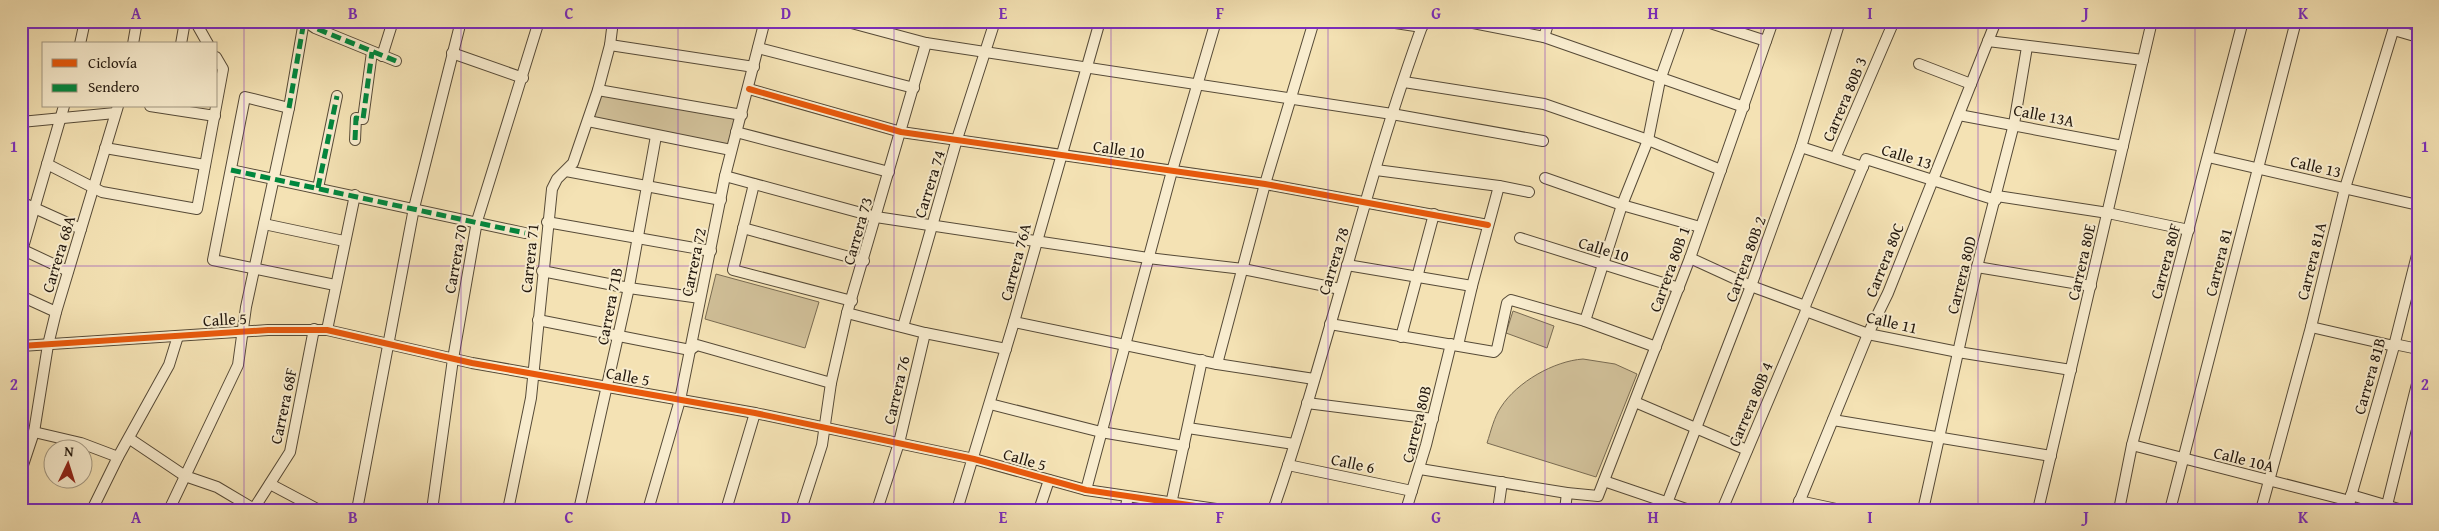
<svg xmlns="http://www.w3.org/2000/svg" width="2439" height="531" font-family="'Gentium Book Plus',serif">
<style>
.green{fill:#d0bf98;stroke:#796b52}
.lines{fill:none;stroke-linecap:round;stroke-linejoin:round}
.minor-casing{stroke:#564a37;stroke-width:12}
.minor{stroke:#f8ecce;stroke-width:10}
.quiet{stroke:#00873e;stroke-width:5;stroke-dasharray:10 5;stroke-linecap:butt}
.cycleway-casing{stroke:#f8ecce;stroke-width:9}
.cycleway{stroke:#e8590c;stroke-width:6}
.grid{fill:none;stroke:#7b2cbf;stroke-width:1;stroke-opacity:0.55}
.labels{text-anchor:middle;stroke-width:4;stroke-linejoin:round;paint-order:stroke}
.street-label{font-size:16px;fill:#22170d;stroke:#f8ecce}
.neatline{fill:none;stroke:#7b2cbf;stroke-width:2}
.grid-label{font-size:16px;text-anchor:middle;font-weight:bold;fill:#7b2cbf}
</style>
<rect width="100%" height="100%" fill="#f4e2b4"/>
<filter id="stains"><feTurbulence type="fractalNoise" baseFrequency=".004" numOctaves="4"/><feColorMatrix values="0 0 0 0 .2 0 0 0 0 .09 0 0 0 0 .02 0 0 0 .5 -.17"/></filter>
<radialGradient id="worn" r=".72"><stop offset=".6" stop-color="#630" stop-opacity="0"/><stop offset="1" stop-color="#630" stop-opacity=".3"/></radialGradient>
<!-- green -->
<g class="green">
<polygon points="599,94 735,119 727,147 591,120"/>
<polygon points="716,274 819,302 805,348 705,319"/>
<polygon points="1513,311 1554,326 1547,348 1506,333"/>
<path d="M1583 359 1615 364 1637 374 1596 477 1487 443C1491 431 1494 417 1501 407 1517 382 1554 361 1583 359Z"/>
</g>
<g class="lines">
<defs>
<g id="minor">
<polyline points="195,21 208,44"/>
<polyline points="305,21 315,28 396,61"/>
<polyline points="744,21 764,24"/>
<polyline points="844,21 926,43 1392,114 1543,141"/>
<polyline points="1382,21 1422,27"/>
<polyline points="1463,21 1544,37 1744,107"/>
<polyline points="1704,21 1766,41"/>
<polyline points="2394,30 2418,37"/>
<polyline points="1544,37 1549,21"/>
<polyline points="1988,41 2143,60"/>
<polyline points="80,44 85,21"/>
<polyline points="133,44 137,21"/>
<polyline points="181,44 185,21"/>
<polyline points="610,45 754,67"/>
<polyline points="758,48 914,88"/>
<polyline points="452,53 523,78"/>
<polyline points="382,56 393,21"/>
<polyline points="1919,64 1971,84"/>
<polyline points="1404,82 1544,104 1648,140 1721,170"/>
<polyline points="749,89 901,132 1265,184 1488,225"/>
<polyline points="598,90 742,115"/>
<polyline points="150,106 215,116"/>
<polyline points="289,108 245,97 213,260 335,285"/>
<polyline points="1959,115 2123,146"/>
<polyline points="588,121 731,150"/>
<polyline points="21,122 115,113"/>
<polyline points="736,132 889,172"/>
<polyline points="355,140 356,118 363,119 372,52"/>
<polyline points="1801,147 1863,167"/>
<polyline points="105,148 205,165"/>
<polyline points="1836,156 1894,21"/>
<polyline points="2208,157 2418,205"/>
<polyline points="47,164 102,192 197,209 223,69 216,57"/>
<polyline points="231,170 525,233"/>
<polyline points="1376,170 1499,186 1529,192"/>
<polyline points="566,171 721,200"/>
<polyline points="725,176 876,217 1148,258 1243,269 1340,289"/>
<polyline points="1545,178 1622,205 1700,227"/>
<polyline points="754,184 733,270 852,301"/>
<polyline points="318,188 337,96"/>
<polyline points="1997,196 2108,213 2189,230"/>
<polyline points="21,202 81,229"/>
<polyline points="547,222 711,251"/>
<polyline points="264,224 344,241"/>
<polyline points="743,228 864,261"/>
<polyline points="1520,238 1679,288"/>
<polyline points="21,249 68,271"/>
<polyline points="21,254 64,106"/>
<polyline points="1690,258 1751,286 1805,306 1806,311 1868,334 1958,352 2071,370"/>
<polyline points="1347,265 1472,286"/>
<polyline points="1977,267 2091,286"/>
<polyline points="542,271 629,288 700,298"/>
<polyline points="21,296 56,312"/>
<polyline points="1805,306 1866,159 1996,200"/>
<polyline points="847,313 925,333 1006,349"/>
<polyline points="538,320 690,350 697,345 831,383"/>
<polyline points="1585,321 1622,205 1648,140 1660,80 1681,21"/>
<polyline points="1014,322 1217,364 1314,379"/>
<polyline points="1330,324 1494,352 1497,349 1507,303 1511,300 1585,321 1656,347"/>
<polyline points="903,327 957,139 995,21"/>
<polyline points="2311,327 2394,346"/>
<polyline points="327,330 355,195"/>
<polyline points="1401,337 1434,214"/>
<polyline points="2394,344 2418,349"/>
<polyline points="1458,345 1472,286 1499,186"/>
<polyline points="21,346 268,330 327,330 472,363 755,413 974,459 1086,490 1223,510"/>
<polyline points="1217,364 1265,184 1314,21"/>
<polyline points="1635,402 1747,450"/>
<polyline points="1307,403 1433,419"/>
<polyline points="990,404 1101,432 1184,446"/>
<polyline points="1833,420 2051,456"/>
<polyline points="1188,428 1294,444"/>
<polyline points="34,432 81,443 118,457"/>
<polyline points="130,439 185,476 217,487 254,509"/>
<polyline points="2132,445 2350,501"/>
<polyline points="1288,465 1412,491"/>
<polyline points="1420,469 1567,493 1598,496 1690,258 1773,21"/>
<polyline points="21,471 34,432 48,345 56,312 118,106"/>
<polyline points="1604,481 1689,510"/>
<polyline points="270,484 319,510"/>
<polyline points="1086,490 1172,171 1216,21"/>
<polyline points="2351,495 2402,510"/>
<polyline points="1799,501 1841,510"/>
<polyline points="1667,503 1751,286 1801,147 1840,21"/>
<polyline points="1171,504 1202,360"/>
<polyline points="2387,505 2418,380"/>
<polyline points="92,510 118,457 169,365 178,336"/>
<polyline points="169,510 238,365 246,307 289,108 304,21"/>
<polyline points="253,510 290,452 314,329"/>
<polyline points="357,510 414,208 461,21"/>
<polyline points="432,510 453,359 477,221 539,21"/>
<polyline points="508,510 531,398 552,189 557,179 573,163 598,90 610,45 613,21"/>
<polyline points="579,510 628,292 656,136"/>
<polyline points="648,510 680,400 725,176 764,24 768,21"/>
<polyline points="726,510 755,413"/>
<polyline points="801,510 822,445 831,383 847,313 926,43"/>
<polyline points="877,510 899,443 925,333"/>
<polyline points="957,510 1014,322 1100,21"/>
<polyline points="1039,510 1049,480"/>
<polyline points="1125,510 1128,497"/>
<path d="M1273 510C1329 349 1365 181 1424 21"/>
<polyline points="1406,510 1426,445 1451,344"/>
<polyline points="1498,510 1502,482"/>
<polyline points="1565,510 1567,493"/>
<polyline points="1722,510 1806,311"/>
<polyline points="1796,510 1868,334 1888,293 1996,21"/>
<polyline points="1923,510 1977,267 2014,124 2027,47"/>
<polyline points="2038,510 2152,21"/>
<polyline points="2119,510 2132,445 2243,21"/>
<polyline points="2170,510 2296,21"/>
<polyline points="2261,510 2311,327 2345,188 2396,21"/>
<polyline points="2347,510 2394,346 2418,251"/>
</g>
</defs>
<!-- minor casing -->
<use href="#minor" class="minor-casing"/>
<!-- minor -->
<use href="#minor" class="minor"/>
<!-- quiet -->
<g class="quiet">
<polyline points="305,21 315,28 396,61"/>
<polyline points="289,108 304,21"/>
<polyline points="355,140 356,118 363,119 372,52"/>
<polyline points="231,170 525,233"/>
<polyline points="318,188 337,96"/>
</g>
<defs>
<g id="cycleway">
<polyline points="749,89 901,132 1265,184 1488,225"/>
<polyline points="21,346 268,330 327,330 472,363 755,413 974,459 1086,490 1223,510"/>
</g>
</defs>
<!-- cycleway casing -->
<use href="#cycleway" class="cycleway-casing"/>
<!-- cycleway -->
<use href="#cycleway" class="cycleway"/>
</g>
<!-- grid -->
<path class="grid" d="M244 21V510M461 21V510M678 21V510M894 21V510M1111 21V510M1328 21V510M1545 21V510M1761 21V510M1978 21V510M2195 21V510M21 266H2418"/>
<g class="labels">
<!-- street labels -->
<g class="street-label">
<text transform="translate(1844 99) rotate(-67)" y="6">Carrera 80B 3</text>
<text transform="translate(2044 115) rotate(11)" y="6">Calle 13A</text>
<text transform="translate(1119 149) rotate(8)" y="6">Calle 10</text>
<text transform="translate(1907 156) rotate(17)" y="6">Calle 13</text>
<text transform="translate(2316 166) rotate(13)" y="6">Calle 13</text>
<text transform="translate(929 184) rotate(-73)" y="6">Carrera 74</text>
<text transform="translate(857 231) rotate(-74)" y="6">Carrera 73</text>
<text transform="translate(1604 249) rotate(17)" y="6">Calle 10</text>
<text transform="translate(58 254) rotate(-73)" y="6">Carrera 68A</text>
<text transform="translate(529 258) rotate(-84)" y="6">Carrera 71</text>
<text transform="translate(455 259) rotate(-80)" y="6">Carrera 70</text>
<text transform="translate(1745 259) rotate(-70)" y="6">Carrera 80B 2</text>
<text transform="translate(1884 260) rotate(-68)" y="6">Carrera 80C</text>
<text transform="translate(1333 261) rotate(-73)" y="6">Carrera 78</text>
<text transform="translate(2165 261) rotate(-75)" y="6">Carrera 80F</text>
<text transform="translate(2311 261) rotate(-76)" y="6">Carrera 81A</text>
<text transform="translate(693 262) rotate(-78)" y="6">Carrera 72</text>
<text transform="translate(1015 262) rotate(-75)" y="6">Carrera 76A</text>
<text transform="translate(2081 262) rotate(-77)" y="6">Carrera 80E</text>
<text transform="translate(2218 262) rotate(-76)" y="6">Carrera 81</text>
<text transform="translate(1669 269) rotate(-70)" y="6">Carrera 80B 1</text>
<text transform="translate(1961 275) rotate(-76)" y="6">Carrera 80D</text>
<text transform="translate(609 306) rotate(-79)" y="6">Carrera 71B</text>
<text transform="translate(225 319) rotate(-3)" y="6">Calle 5</text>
<text transform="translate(1892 322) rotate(13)" y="6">Calle 11</text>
<text transform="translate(628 376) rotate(11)" y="6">Calle 5</text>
<text transform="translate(2369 376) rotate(-74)" y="6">Carrera 81B</text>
<text transform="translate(896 390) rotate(-77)" y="6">Carrera 76</text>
<text transform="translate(1750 404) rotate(-67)" y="6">Carrera 80B 4</text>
<text transform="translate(283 406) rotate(-78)" y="6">Carrera 68F</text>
<text transform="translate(1416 424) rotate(-76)" y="6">Carrera 80B</text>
<text transform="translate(1025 459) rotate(16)" y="6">Calle 5</text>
<text transform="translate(2244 459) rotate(14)" y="6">Calle 10A</text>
<text transform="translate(1353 463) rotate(12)" y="6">Calle 6</text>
</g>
</g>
<!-- margin -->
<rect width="2439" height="531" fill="none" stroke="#f4e2b4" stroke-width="55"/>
<!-- legend -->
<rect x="42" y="42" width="175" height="65" fill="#f8ecce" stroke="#a29781"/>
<rect x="52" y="59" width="25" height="8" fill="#e8590c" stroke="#a29781"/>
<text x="88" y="68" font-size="15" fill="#22170d">Ciclovía</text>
<rect x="52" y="84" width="25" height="8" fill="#00873e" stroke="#a29781"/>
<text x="88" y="92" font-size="15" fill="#22170d">Sendero</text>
<!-- north arrow -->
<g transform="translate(68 464) rotate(4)"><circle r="24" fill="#f8ecce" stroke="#a29781"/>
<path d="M0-4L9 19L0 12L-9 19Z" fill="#8f2418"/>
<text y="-8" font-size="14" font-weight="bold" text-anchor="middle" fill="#22170d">N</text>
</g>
<rect x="28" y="28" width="2384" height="476" class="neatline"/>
<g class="grid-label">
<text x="136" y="19">A</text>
<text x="353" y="19">B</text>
<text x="569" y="19">C</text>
<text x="786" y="19">D</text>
<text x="1003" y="19">E</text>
<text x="1220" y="19">F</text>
<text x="1436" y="19">G</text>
<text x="1653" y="19">H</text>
<text x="1870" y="19">I</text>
<text x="2086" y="19">J</text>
<text x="2303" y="19">K</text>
<text x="14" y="152">1</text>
<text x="2425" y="152">1</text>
<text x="14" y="390">2</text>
<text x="2425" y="390">2</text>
<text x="136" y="523">A</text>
<text x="353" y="523">B</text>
<text x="569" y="523">C</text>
<text x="786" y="523">D</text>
<text x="1003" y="523">E</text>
<text x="1220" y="523">F</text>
<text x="1436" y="523">G</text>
<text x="1653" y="523">H</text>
<text x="1870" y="523">I</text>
<text x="2086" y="523">J</text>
<text x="2303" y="523">K</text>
</g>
<rect width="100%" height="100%" filter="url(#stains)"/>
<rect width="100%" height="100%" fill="url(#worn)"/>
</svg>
